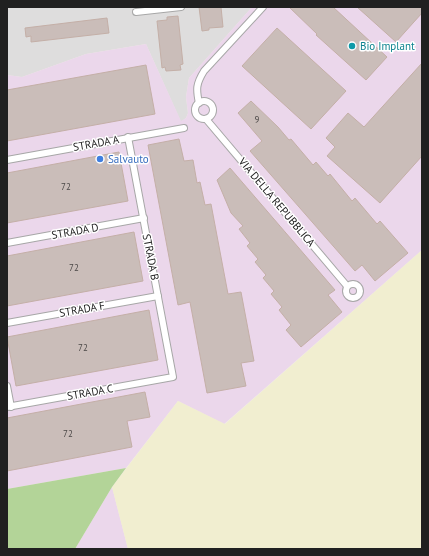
<svg xmlns="http://www.w3.org/2000/svg" width="429" height="556" font-family="'PT Sans',sans-serif">
<style>
.residential{fill:#dedddd}
.industrial{fill:#ebd7eb}
.farmland{fill:#f1eed0}
.forest{fill:#b3d498}
.building{fill:#cabdb9;stroke:#c4afa7}
.lines{fill:none;stroke-linecap:round;stroke-linejoin:round}
.street-casing{stroke:#a7a7a7;stroke-width:8}
.street{stroke:#fff;stroke-width:6}
.culture-dot{fill:#0f9aa8;stroke:#fff;stroke-width:1.5}
.shop-dot{fill:#3f7fe0;stroke:#fff;stroke-width:1.5}
.labels{text-anchor:middle;stroke-width:3;stroke-linejoin:round;paint-order:stroke}
.number-label{font-size:9px;fill:#4a4746}
.culture-label{font-size:11px;fill:#0d838f;stroke:#fff;text-anchor:start}
.street-label{font-size:11px;fill:#202020;stroke:#fff}
.shop-label{font-size:11px;fill:#366cbe;stroke:#fff;text-anchor:start}
</style>
<rect width="100%" height="100%" fill="#f1ece6"/>
<!-- residential -->
<polygon class="residential" points="7,7 252,7 189,78 186,97 188,113 186,118 181,122 146,44 86,54 22,77 7,75"/>
<!-- industrial -->
<g class="industrial">
<polygon points="252,7 422,7 422,250 224,424 178,401 126,468 7,489 7,75 22,77 86,54 146,44 181,121 186,118 188,113 186,97 189,78"/>
<polygon points="112,487 128,549 75,549"/>
</g>
<!-- farmland -->
<polygon class="farmland" points="422,250 422,549 128,549 112,487 178,401 225,424"/>
<!-- forest -->
<polygon class="forest" points="126,468 112,487 75,549 7,549 7,489"/>
<!-- building -->
<g class="building">
<polygon points="199,7 221,7 223,27 209,28 209,30 202,31"/>
<polygon points="289,7 333,7 387,57 366,80 316,35 317,34"/>
<polygon points="357,7 422,7 422,13 396,42"/>
<polygon points="178,16 183,64 180,65 181,70 166,71 165,67 162,68 157,21 167,20 167,17"/>
<polygon points="107,18 109,33 31,42 31,36 26,37 25,28"/>
<polygon points="277,28 346,91 311,129 242,66"/>
<polygon points="422,63 422,156 380,203 327,156 335,147 326,138 348,113 364,127"/>
<polygon points="146,65 155,114 7,141 7,90"/>
<polygon points="251,101 278,127 289,140 291,139 313,165 316,162 328,176 330,174 352,201 355,198 377,224 380,221 408,253 375,281 362,265 355,271 250,151 262,141 238,113"/>
<polygon points="179,139 184,161 193,160 197,183 200,182 205,205 211,204 228,294 241,292 254,361 241,363 246,386 207,393 190,302 178,305 148,145"/>
<polygon points="119,152 128,201 7,223 7,173"/>
<polygon points="230,168 335,290 328,295 342,312 301,347 286,330 291,325 279,310 282,307 271,294 274,291 263,278 266,275 255,262 258,259 247,246 250,243 239,229 243,226 231,213 217,180"/>
<polygon points="134,232 143,281 7,306 7,256"/>
<polygon points="149,310 158,360 16,386 7,337"/>
<polygon points="145,392 150,417 127,421 132,447 7,471 7,418"/>
</g>
<g class="lines">
<defs>
<g id="street">
<polyline points="136,12 181,7"/>
<circle cx="204" cy="110" r="9"/>
<path d="M199 103C196 89 196 84 204 71L263 7"/>
<polyline points="206,119 347,286"/>
<polyline points="7,160 184,128"/>
<polyline points="7,243 144,218"/>
<circle cx="353" cy="291" r="7"/>
<polyline points="7,323 158,296"/>
<polyline points="7,386 11,407"/>
<polyline points="7,407 173,377 128,137"/>
</g>
</defs>
<!-- street casing -->
<use href="#street" class="street-casing"/>
<!-- street -->
<use href="#street" class="street"/>
</g>
<!-- markers -->
<circle class="culture-dot" cx="352" cy="46" r="4"/>
<circle class="shop-dot" cx="100" cy="159" r="4"/>
<g class="labels">
<!-- number labels -->
<g class="number-label">
<text x="257" y="123">9</text>
<text x="66" y="190">72</text>
<text x="74" y="271">72</text>
<text x="83" y="351">72</text>
<text x="68" y="437">72</text>
</g>
<!-- culture labels -->
<g class="culture-label">
<text x="360" y="50">Bio Implant</text>
</g>
<!-- street labels -->
<g class="street-label">
<text transform="translate(96 143) rotate(-10)" y="4">STRADA A</text>
<text transform="translate(277 202) rotate(50)" y="4">VIA DELLA REPUBBLICA</text>
<text transform="translate(75 231) rotate(-10)" y="4">STRADA D</text>
<text transform="translate(151 257) rotate(79)" y="4">STRADA B</text>
<text transform="translate(82 309) rotate(-10)" y="4">STRADA F</text>
<text transform="translate(90 392) rotate(-10)" y="4">STRADA C</text>
</g>
<!-- shop labels -->
<g class="shop-label">
<text x="108" y="163">Salvauto</text>
</g>
</g>
<!-- border -->
<rect width="429" height="556" fill="none" stroke="#202020" stroke-width="16"/>
</svg>
